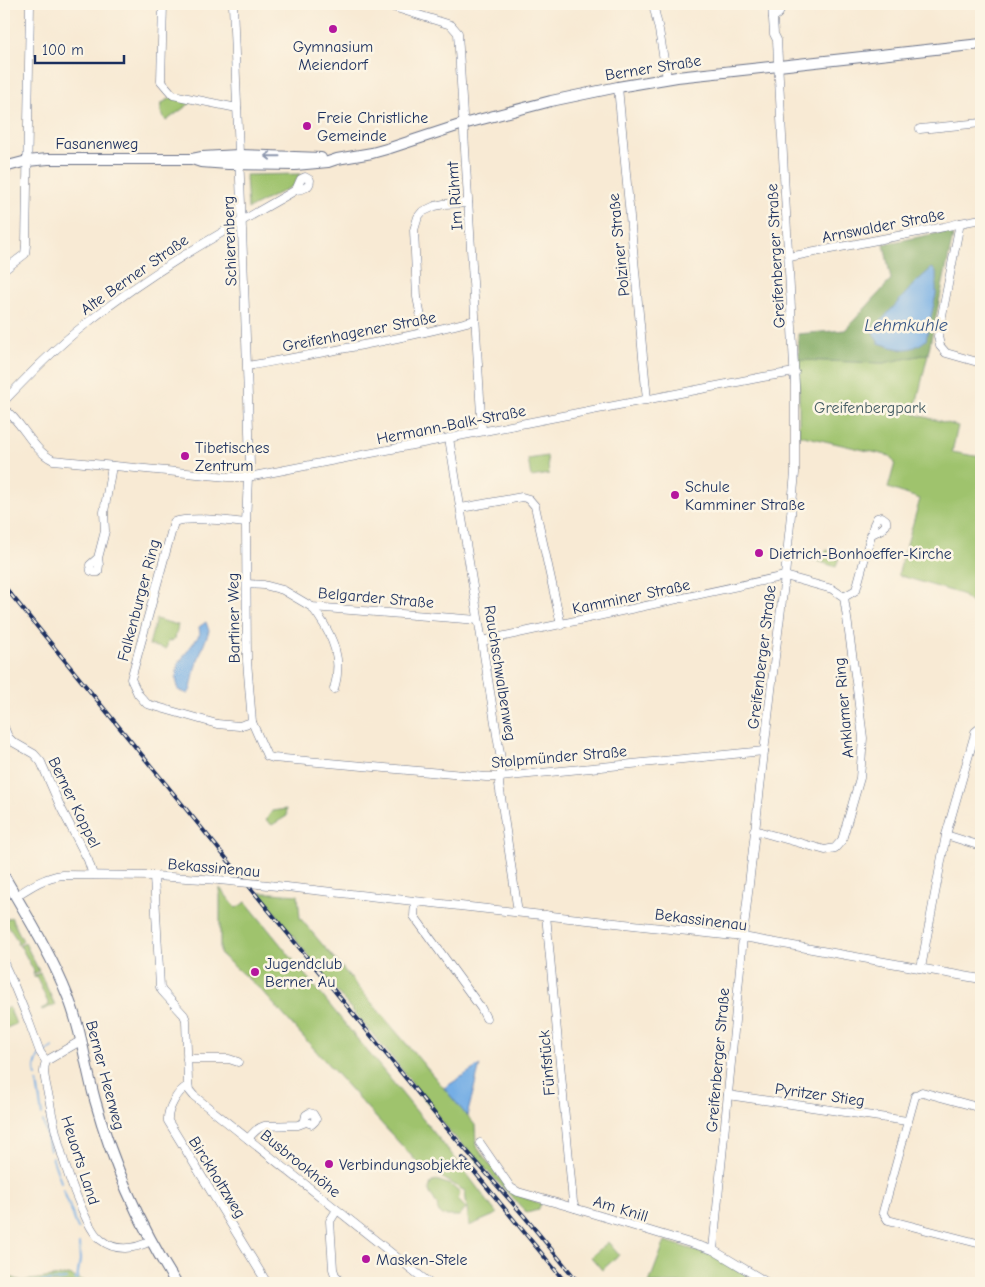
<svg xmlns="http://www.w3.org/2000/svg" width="985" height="1287" font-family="'Comic Neue',sans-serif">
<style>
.green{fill:#9fc36d;stroke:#5d7966}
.forest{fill:#7fa960;stroke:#4d6c5f;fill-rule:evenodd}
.water{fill:#75aee5;stroke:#486ea2}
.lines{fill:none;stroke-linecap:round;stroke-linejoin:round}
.stream{stroke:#75aee5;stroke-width:2}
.minor-casing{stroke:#687087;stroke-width:9}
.major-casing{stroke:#687087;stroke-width:12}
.minor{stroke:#fff;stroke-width:8}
.major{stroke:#fff;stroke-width:10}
.rail-casing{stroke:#1b2f5e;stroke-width:4}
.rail{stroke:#fcf5e5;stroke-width:2;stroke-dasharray:5.5;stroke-linecap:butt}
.minor-bridge-casing{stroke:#687087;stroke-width:9;stroke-linecap:butt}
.minor-bridge{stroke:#fff;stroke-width:8}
.oneway{stroke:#8d97ae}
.poi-dot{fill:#b5179e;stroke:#fcf5e5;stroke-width:2}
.labels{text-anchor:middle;stroke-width:5;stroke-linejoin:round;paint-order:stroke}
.poi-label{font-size:16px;fill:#1b2f5e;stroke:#fcf5e5;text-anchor:start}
.street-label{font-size:16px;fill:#1b2f5e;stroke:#fcf5e5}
.park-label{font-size:16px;fill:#435b62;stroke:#fcf5e5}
.water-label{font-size:18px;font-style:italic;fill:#365586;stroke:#fcf5e5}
</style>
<rect width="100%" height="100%" fill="#fcf5e5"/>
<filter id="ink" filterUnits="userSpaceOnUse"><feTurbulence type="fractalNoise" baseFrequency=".02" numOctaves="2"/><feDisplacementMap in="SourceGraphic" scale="10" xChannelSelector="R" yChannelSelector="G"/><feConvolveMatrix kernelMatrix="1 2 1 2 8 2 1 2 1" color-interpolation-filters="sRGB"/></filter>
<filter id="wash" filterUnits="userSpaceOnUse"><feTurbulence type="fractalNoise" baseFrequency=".0096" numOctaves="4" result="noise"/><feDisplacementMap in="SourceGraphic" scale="20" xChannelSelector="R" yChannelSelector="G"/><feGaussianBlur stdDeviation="1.12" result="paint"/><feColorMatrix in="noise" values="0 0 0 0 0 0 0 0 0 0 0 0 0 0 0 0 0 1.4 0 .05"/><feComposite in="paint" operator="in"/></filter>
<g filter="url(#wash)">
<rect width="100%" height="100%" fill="#f8ead4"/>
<!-- green -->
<g class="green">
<polygon points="172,97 192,102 166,121 161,112 162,103"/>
<polygon points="300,174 293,186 248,209 246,175"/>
<polygon points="928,354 914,414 958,426 952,452 981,457 981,611 961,594 898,575 920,499 888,488 895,463 890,456 799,435 799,360 883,363"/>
<polygon points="547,456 549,474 531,477 528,459"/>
<polygon points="826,550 840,554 836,567 808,558 810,551 824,555"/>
<polygon points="156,619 178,625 175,639 171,641 168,641 166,649 149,645"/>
<polygon points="286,809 287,816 272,825 266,820 272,811"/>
<polygon points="220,888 236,908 246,902 350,1030 458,1162 497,1214 469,1226 465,1191 419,1164 380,1122 261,990 220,954"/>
<polygon points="260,893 272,893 298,895 300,918 475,1125 476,1146 510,1192 541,1204 538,1210 527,1213 451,1133 394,1060 322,974"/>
<polygon points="11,917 23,941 18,945 17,943 18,941 6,923 4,923 4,921"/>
<polygon points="25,943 39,971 33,974 34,971 21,947 20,947 19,946"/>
<polygon points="40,973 55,1005 42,1010 41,1009 49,1005 36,976 34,977 33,976"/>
<polygon points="9,1007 16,1024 4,1029 4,1010"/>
<path d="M436 1180 451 1185 460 1193 458 1200 466 1208 459 1216H444L438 1211C437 1208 438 1205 436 1203 432 1194 426 1194 431 1183Z"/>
<polygon points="665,1241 720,1258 759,1283 649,1283"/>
<polygon points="608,1242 619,1255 602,1270 591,1257"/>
<polygon points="4,1275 22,1281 69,1275 88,1283 4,1283"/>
</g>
<!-- forest -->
<path class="forest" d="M948 231 953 236 928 354 883 363 799 360 798 334 845 330 891 280 884 244ZM933 268 936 294 931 313 903 350 879 343 914 284Z"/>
<!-- water -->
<g class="water">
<path d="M932 268 936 272V294L926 340C909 354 898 349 879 343L874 335 873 330 914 284Z"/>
<polygon points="206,622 209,631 195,668 191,689 188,694 178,690 176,677 178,664 200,634 199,627"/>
<polygon points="480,1065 467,1116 444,1088"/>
</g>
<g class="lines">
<!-- stream -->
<g class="stream">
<polyline points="46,1052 53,1047"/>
<path d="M36 1076C34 1068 35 1063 40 1055"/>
<polyline points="37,1082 42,1115"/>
<polyline points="43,1121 50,1150"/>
<polyline points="52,1157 61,1182"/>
<polyline points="63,1189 78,1229"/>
<polyline points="75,1279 77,1279 80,1260 79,1244"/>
<polyline points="29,1283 66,1279"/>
</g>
</g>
</g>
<g filter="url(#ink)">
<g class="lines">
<defs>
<g id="minor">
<polyline points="163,4 161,81 173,95 237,108"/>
<path d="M233 4C239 158 246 312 250 466L248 477 246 523 247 661 252 722 267 756 273 758 486 777H500L764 751"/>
<polyline points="653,4 659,30 667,78"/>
<polyline points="390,6 451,25 458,33 482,431"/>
<path d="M773 17C780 14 781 11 780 4"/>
<polyline points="618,87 647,400"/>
<polyline points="920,129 981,123"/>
<polyline points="960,223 938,336 940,346 946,353 981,363"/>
<polyline points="789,257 944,227 960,223 981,219"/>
<polyline points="4,270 25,254 26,245 30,4"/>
<polyline points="424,332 417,297 414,230 418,217 422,212 435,206 444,204 468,203"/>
<path d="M248 366C323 352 400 340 475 320"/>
<path d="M4 401C30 374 57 346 87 323 152 271 224 231 296 190 303 189 310 188 310 180L305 177 301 179 296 190"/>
<path d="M4 409C23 422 31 449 53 460L228 477H248L763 377 795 372"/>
<polyline points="449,438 502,766 499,784 518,912"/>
<polyline points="461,508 522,497 529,499 535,506 561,625"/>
<path d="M246 523C228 521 191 516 174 522L131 679 138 694 147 704 217 724 239 726 252 722"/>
<polyline points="98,558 90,565 91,571 94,572 98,572 99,565 98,558 105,531 104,512 112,466"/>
<polyline points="247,584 264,585 283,590 312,607 478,620"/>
<polyline points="844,597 856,590 874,524 877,518 882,517 886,520 886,525 882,529 872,534"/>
<path d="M312 607C326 625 340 649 337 673 337 679 335 684 334 689"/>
<polyline points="482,641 785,576 832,589 844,597 857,689 863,738 860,778 842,840 835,848 825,850 754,830"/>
<polyline points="4,727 8,737 13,742 34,754 41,762 61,808 88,860 93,875"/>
<polyline points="946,835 981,846"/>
<polyline points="154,876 160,987 162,991 184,1015 186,1020 188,1082 189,1090 194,1096 429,1283"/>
<polyline points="259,884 743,937 981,979"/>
<path d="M16 896C30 887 45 877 62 875L154 876 219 880"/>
<polyline points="415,902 414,916 481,1008 486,1018"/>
<polyline points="546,915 573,1202 575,1208"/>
<polyline points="4,961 5,966 13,983 29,1022 40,1052 46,1061"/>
<polyline points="921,968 946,835 974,737 975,732 981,727"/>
<path d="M82 1040 46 1061C45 1064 44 1068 44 1072 45 1081 47 1090 49 1098 56 1140 68 1180 86 1218 90 1226 94 1235 101 1240 116 1252 135 1249 151 1241"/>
<polyline points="187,1059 229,1059 238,1062"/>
<path d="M188 1086C177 1091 167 1110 168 1121L267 1283"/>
<polyline points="728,1095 907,1121"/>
<polyline points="981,1108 922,1092 915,1096 883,1212 888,1220 981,1244"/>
<path d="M248 1139C253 1133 257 1128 264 1126L298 1125 306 1122 312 1124 315 1121 316 1119 313 1114 309 1113 306 1115 305 1120 306 1122"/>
<polyline points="480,1143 511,1188 518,1192 571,1207 713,1250 768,1283"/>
<polyline points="337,1210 330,1221 333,1269 335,1275 338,1278"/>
<polyline points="713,1250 743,937 773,673 785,576 795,473 795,385 778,60 777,40 774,34 772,4"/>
</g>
<g id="major">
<polyline points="192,159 201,162 228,164 295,165 328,162 337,159 372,153 390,148 463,124 551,101 618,87 677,77 724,72 981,44"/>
<polyline points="4,167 27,161 48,159 192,159 202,157 239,155 321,158"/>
<path d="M4 876C27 916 51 954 68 997 82 1031 85 1065 95 1100 113 1165 140 1226 176 1283"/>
</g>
</defs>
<!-- minor casing -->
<use href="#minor" class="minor-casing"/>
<!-- major casing -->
<use href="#major" class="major-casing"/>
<!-- minor -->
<use href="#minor" class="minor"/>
<!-- major -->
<use href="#major" class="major"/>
<defs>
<g id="rail">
<polyline points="4,586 444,1125 524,1216 579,1283"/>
<polyline points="463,1158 566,1283"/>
</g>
</defs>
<!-- rail casing -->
<use href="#rail" class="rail-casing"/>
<!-- rail -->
<use href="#rail" class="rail"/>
<defs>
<polyline id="minor-bridge" points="219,880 259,884"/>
</defs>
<!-- minor-bridge casing -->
<use href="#minor-bridge" class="minor-bridge-casing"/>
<!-- minor-bridge -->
<use href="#minor-bridge" class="minor-bridge"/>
</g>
<!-- one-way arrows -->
<defs><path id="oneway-shaft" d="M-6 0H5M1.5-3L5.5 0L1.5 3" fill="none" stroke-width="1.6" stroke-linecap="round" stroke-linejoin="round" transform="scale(1.25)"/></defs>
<use class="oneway" href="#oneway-shaft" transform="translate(272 156) rotate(-179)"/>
</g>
<!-- markers -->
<g class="poi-dot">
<circle cx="333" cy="29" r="5"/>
<circle cx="307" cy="126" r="5"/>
<circle cx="185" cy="456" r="5"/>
<circle cx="675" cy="495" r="5"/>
<circle cx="759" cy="553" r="5"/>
<circle cx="255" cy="972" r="5"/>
<circle cx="329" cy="1164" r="5"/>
<circle cx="366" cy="1259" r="5"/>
</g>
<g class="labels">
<!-- poi labels -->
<g class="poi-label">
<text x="333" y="52" text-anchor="middle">Gymnasium<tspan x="333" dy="18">Meiendorf</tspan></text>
<text x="317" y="123">Freie Christliche<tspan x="317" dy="18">Gemeinde</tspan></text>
<text x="195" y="453">Tibetisches<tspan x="195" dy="18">Zentrum</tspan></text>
<text x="685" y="492">Schule<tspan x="685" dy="18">Kamminer Straße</tspan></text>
<text x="769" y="559">Dietrich-Bonhoeffer-Kirche</text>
<text x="265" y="969">Jugendclub<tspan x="265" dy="18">Berner Au</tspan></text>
<text x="339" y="1170">Verbindungsobjekte</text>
<text x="376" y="1265">Masken-Stele</text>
</g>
<!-- street labels -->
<g class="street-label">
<text transform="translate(653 67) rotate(-9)" y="6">Berner Straße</text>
<text x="97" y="149">Fasanenweg</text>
<text transform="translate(454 196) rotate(-94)" y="6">Im Rühmt</text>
<text transform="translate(883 225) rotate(-11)" y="6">Arnswalder Straße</text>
<text transform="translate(229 241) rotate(-92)" y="6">Schierenberg</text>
<text transform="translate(618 245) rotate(-96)" y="6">Polziner Straße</text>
<text transform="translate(775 256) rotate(-93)" y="6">Greifenberger Straße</text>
<text transform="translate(134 274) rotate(-35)" y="6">Alte Berner Straße</text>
<text transform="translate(359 331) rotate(-11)" y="6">Greifenhagener Straße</text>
<text transform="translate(451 424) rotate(-11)" y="6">Hermann-Balk-Straße</text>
<text transform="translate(631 596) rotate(-12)" y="6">Kamminer Straße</text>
<text transform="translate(376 597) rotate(5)" y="6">Belgarder Straße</text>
<text transform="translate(138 600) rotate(-75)" y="6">Falkenburger Ring</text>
<text transform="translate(233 618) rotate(-91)" y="6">Bartiner Weg</text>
<text transform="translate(761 657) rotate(-83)" y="6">Greifenberger Straße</text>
<text transform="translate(501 673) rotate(81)" y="6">Rauchschwalbenweg</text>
<text transform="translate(843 708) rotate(-95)" y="6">Anklamer Ring</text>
<text transform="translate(559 756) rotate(-5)" y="6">Stolpmünder Straße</text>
<text transform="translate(75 802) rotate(64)" y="6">Berner Koppel</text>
<text transform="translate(214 867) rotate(5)" y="6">Bekassinenau</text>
<text transform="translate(701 919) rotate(7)" y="6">Bekassinenau</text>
<text transform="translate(717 1060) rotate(-85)" y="6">Greifenberger Straße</text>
<text transform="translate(546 1063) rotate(-95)" y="6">Fünfstück</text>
<text transform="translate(106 1075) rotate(75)" y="6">Berner Heerweg</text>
<text transform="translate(820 1094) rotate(8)" y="6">Pyritzer Stieg</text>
<text transform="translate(81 1160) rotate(72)" y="6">Heuorts Land</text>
<text transform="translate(301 1163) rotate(39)" y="6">Busbrookhöhe</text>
<text transform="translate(218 1177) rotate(58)" y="6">Birckholtzweg</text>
<text transform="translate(621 1208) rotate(17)" y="6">Am Knill</text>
</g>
<!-- park labels -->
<g class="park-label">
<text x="870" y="413">Greifenbergpark</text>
</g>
<!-- water labels -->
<g class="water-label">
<text x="906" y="331">Lehmkuhle</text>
</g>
</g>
<!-- margin -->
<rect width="985" height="1287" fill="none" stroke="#fcf5e5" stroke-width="20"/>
<!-- scale -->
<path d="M35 55v8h89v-8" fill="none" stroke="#1b2f5e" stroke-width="2.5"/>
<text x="42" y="55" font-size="15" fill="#1b2f5e" stroke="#fcf5e5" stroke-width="4" paint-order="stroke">100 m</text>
</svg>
